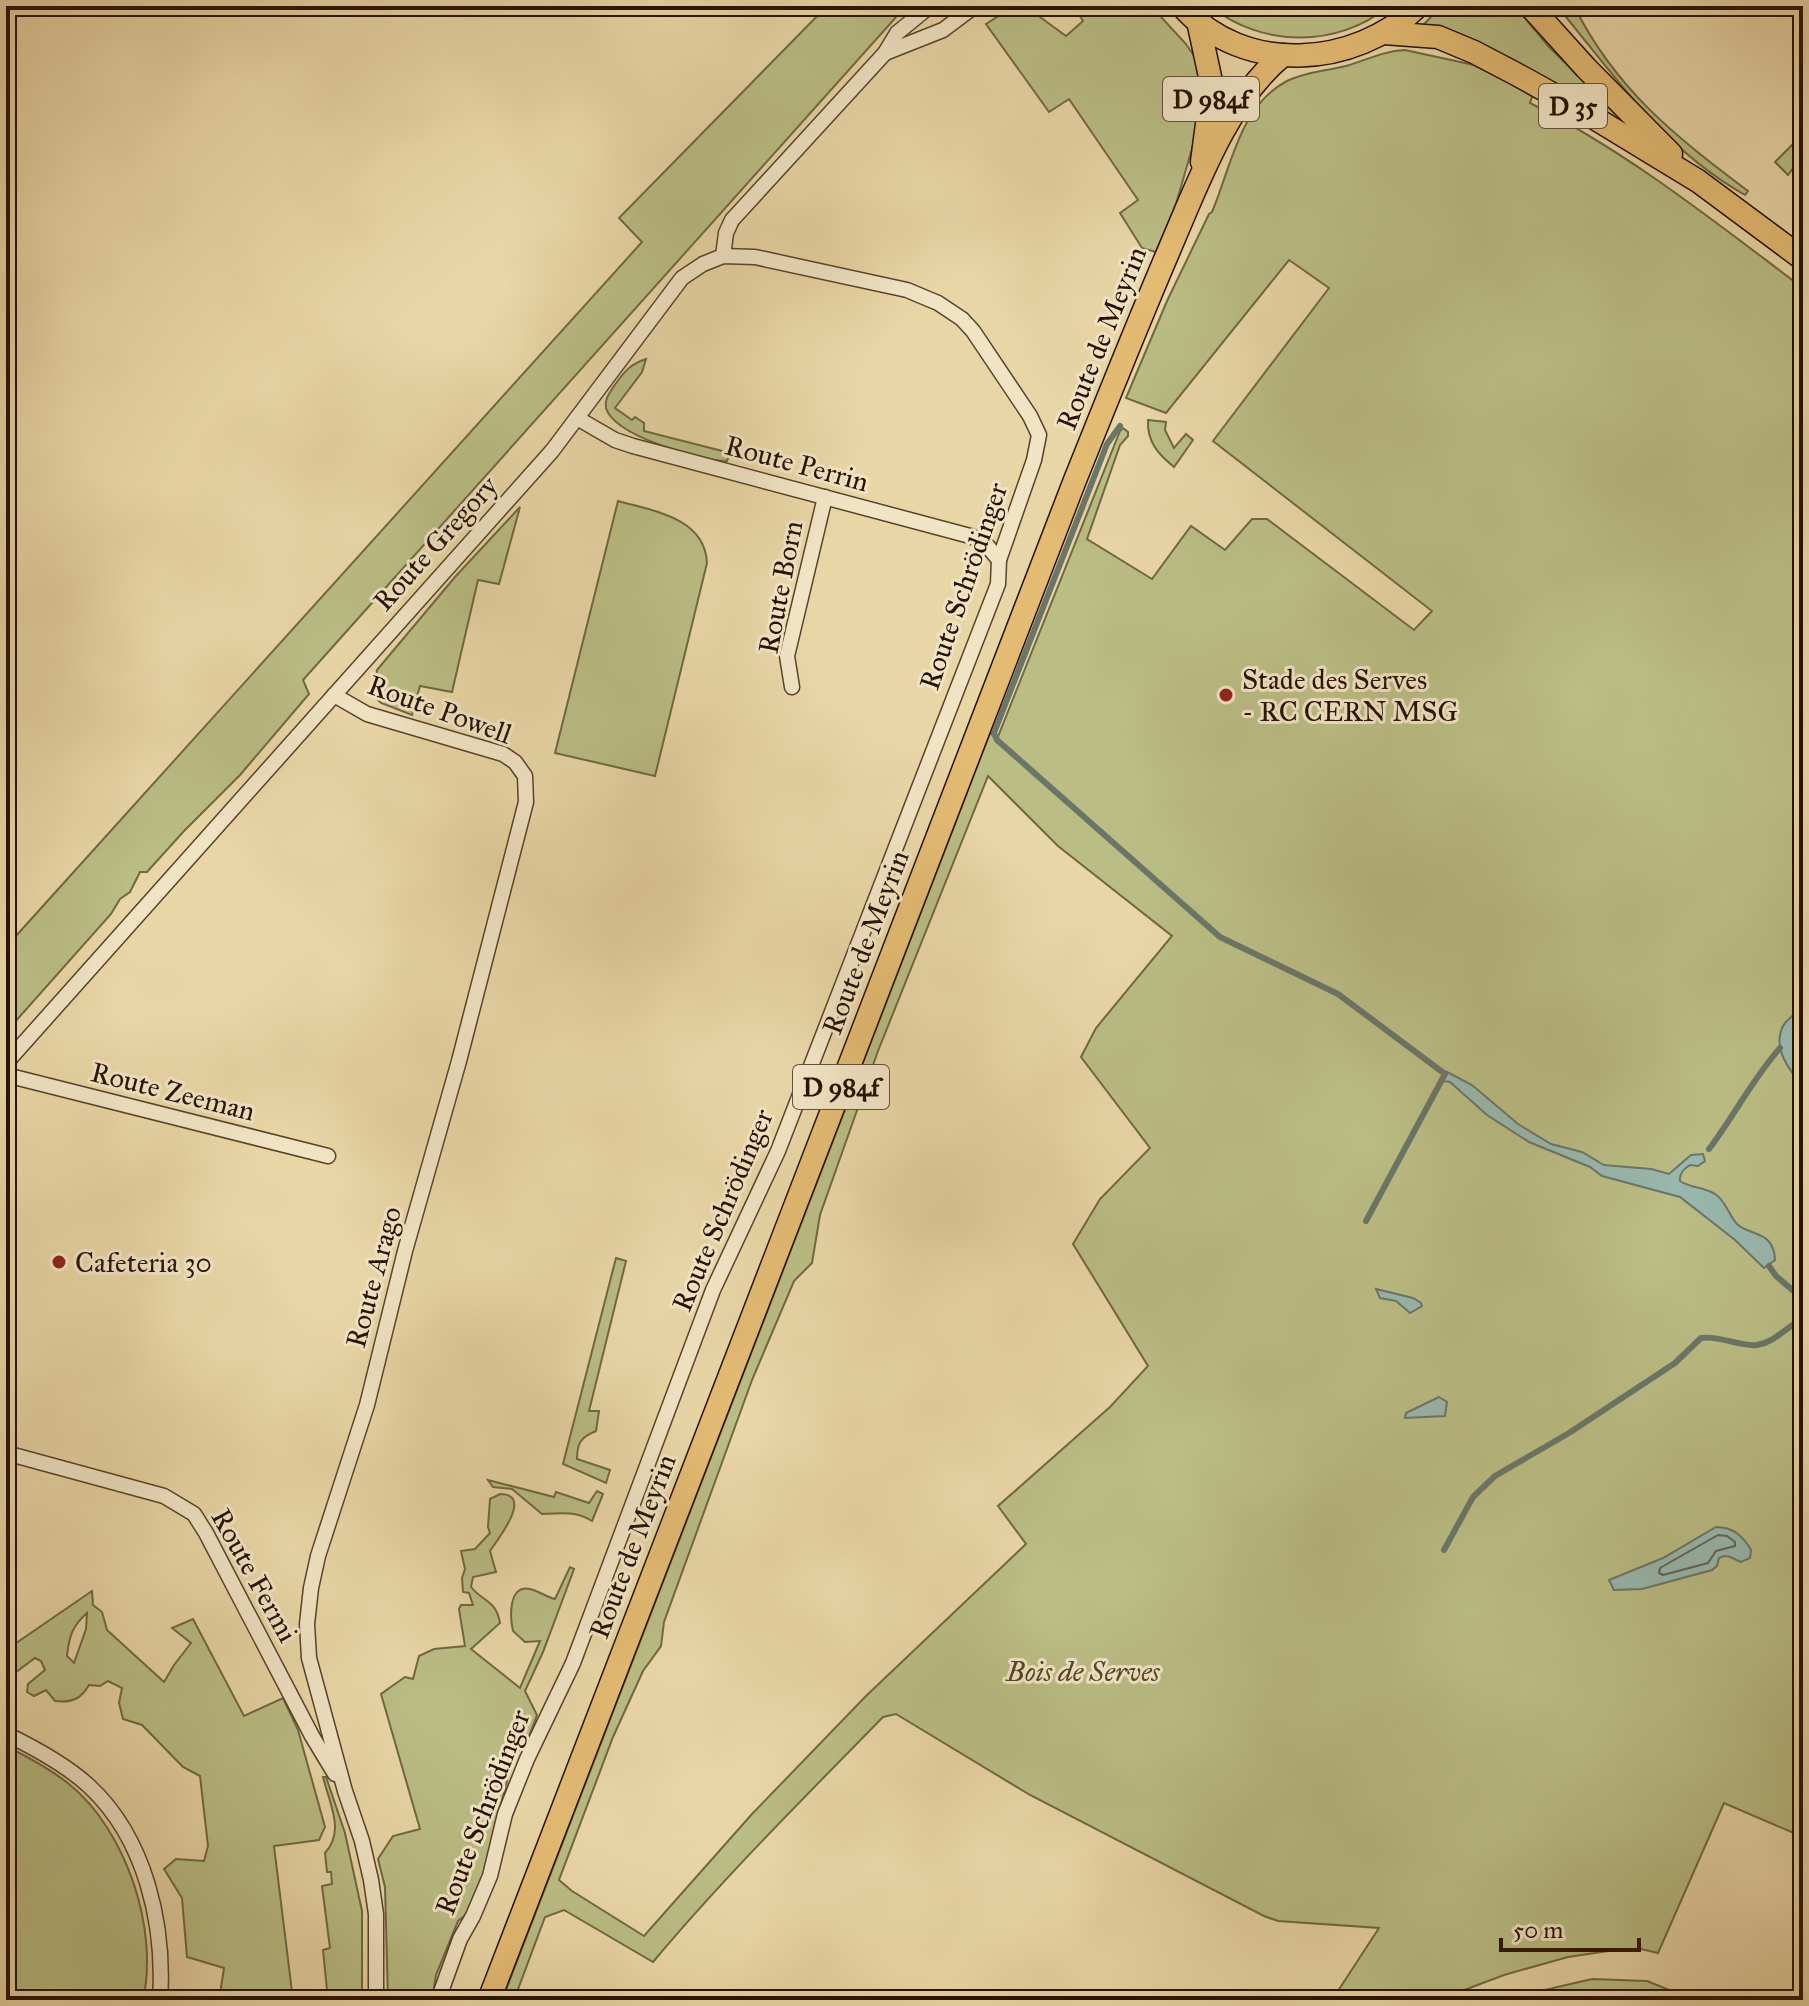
<svg xmlns="http://www.w3.org/2000/svg" width="1809" height="2006" font-family="'IM FELL Great Primer',serif">
<style>
.green{fill:#babd84;stroke:#706842;stroke-width:2;fill-rule:evenodd}
.water{fill:#99b8ae;stroke:#6b7668;stroke-width:2}
.lines{fill:none;stroke-linecap:round;stroke-linejoin:round}
.shore{stroke:#606557;stroke-width:2}
.stream{stroke:#6b7668;stroke-width:6}
.minor-casing{stroke:#58432a;stroke-width:17}
.primary-casing{stroke:#271200;stroke-width:25}
.minor{stroke:#f1e4c5;stroke-width:14}
.primary{stroke:#e4bb73;stroke-width:22}
.poi-dot{fill:#8f2418;stroke:#f1e4c5;stroke-width:3}
.labels{text-anchor:middle;stroke-width:6;stroke-linejoin:round;paint-order:stroke}
.shield{fill:#f1e4c5;stroke:#64513b;stroke-width:2}
.shield-label{font-size:26px;font-weight:bold;fill:#271200}
.street-label{font-size:28px;fill:#271200;stroke:#f1e4c5}
.poi-label{font-size:28px;fill:#271200;stroke:#f1e4c5;text-anchor:start}
.park-label{font-size:28px;font-style:italic;fill:#534528;stroke:#f1e4c5}
</style>
<rect width="100%" height="100%" fill="#e9d6a6"/>
<filter id="stains"><feTurbulence type="fractalNoise" baseFrequency=".0025" numOctaves="4"/><feColorMatrix values="0 0 0 0 .2 0 0 0 0 .09 0 0 0 0 .02 0 0 0 .5 -.17"/></filter>
<radialGradient id="worn" r=".72"><stop offset=".6" stop-color="#630" stop-opacity="0"/><stop offset="1" stop-color="#630" stop-opacity=".3"/></radialGradient>
<!-- green -->
<g class="green">
<polygon points="827,6 906,6 303,680 309,694 240,775 184,831 147,872 140,872 130,892 120,899 111,914 6,1032 6,947 642,242 619,218"/>
<polygon points="1014,6 1025,6 1066,36 1083,21 1074,6 1151,6 1186,44 1202,68 1202,110 1191,152 1176,204 1156,252 1142,248 1120,213 1138,200 1069,99 1049,112 986,24"/>
<path d="M1210 6H1389C1338 48 1262 48 1210 6Z"/>
<polygon points="1442,6 1515,6 1549,47 1641,136 1422,26"/>
<path d="M1557 6H1574C1616 90 1675 136 1748 191L1745 195C1663 149 1616 77 1557 6Z"/>
<path d="M1405 50 1474 65 1533 94 1530 103C1629 153 1715 222 1803 288V1837L1724 1803 1658 1953 1641 1949H1622L1568 1957 1504 1975 1438 2000H1337L1336 1994 1379 1928 1278 1921 1264 1916 1030 1795 896 1714 883 1717C805 1797 725 1876 653 1962L564 1910 545 1917 514 2000H502L990 733 997 739 1120 431 1123 428 1128 432V436L1120 445 1087 539 1152 579 1191 526 1225 550 1252 519H1267L1414 630 1432 611 1213 441 1329 288 1289 260 1166 413 1126 398 1167 301 1209 214 1212 212C1231 168 1239 106 1287 81 1305 72 1326 71 1346 66 1367 60 1383 51 1405 50ZM988 776 1058 846 1172 936 1096 1028 1081 1057 1150 1148 1100 1199 1073 1244 1148 1366 1110 1407 998 1506 1026 1544 866 1696 752 1814 644 1936 572 1891 559 1880 613 1737 643 1671 661 1646 664 1622 752 1380 794 1281 812 1263 820 1215 878 1051Z"/>
<polygon points="1803,134 1803,155 1788,175 1775,162"/>
<path d="M646 359 642 372 615 408 632 420 635 417 644 423V431L730 453 727 461C702 461 614 436 606 408 604 399 610 393 614 386 624 372 630 364 646 359Z"/>
<path d="M1148 420 1166 422 1165 430 1174 448 1186 434 1193 440 1174 467C1158 454 1147 442 1148 420Z"/>
<path d="M618 501C654 511 705 518 707 563L655 776 555 753Z"/>
<polygon points="520,507 499,584 478,580 452,692 420,686 412,715 381,703 374,696 377,670 455,577"/>
<path d="M616 1258 626 1261 589 1411H599L596 1431C581 1437 577 1443 577 1459L610 1470 606 1483 563 1464Z"/>
<path d="M488 1480 554 1497 556 1492 589 1503 597 1491 603 1494 592 1521C574 1510 561 1514 542 1514L512 1489 493 1487Z"/>
<path d="M500 1494C534 1494 498 1539 490 1551L496 1572 473 1577 471 1587C483 1602 496 1600 500 1623L471 1649 520 1688 540 1641 525 1642 513 1631C510 1618 508 1584 530 1589 539 1591 546 1597 555 1599L570 1567 574 1569 543 1652 525 1691 537 1715 528 1739 516 1754 508 1778 495 1827 490 1861 467 1914 458 1921 436 1975 432 2000H388L385 1887 378 1859 393 1836 420 1829 381 1694 405 1677 413 1679 419 1656 434 1649 465 1646 459 1609 461 1605H473L469 1593 463 1592 462 1578 465 1569 461 1551 475 1549 490 1533 488 1527 490 1499Z"/>
<path d="M92 1591 93 1605 102 1612 107 1630 164 1682 174 1665 191 1643 172 1628 193 1619 244 1716 283 1698 298 1730 325 1827 319 1840 274 1846 293 2000H219L224 1968 187 1957 182 1898 164 1869 176 1859 204 1861 208 1846 200 1776 183 1767 142 1725 123 1719 119 1703 122 1688 108 1681 100 1686 89 1685C81 1699 72 1703 55 1701L46 1690 34 1696 27 1692 28 1684 45 1670 41 1661 35 1658 16 1672 6 1667V1650ZM87 1613 86 1629 74 1663 67 1656C69 1637 72 1626 87 1613Z"/>
<path d="M6 1746C28 1757 49 1768 69 1784 126 1830 159 1929 143 2000H6Z"/>
<path d="M323 1777H326L345 1833 362 1911V2000H328L323 1950 330 1948 322 1886 332 1884 331 1872H327L325 1853C345 1831 330 1805 323 1777Z"/>
<polygon points="1592,1979 1647,1981 1694,2000 1501,2000"/>
</g>
<!-- water -->
<g class="water">
<path d="M1803 1010V1086C1789 1070 1772 1048 1783 1026 1787 1018 1792 1019 1795 1011Z"/>
<path d="M1447 1072 1472 1085 1518 1124 1551 1144 1582 1152 1604 1165 1651 1169 1669 1174 1691 1155 1703 1154 1705 1161 1698 1166 1690 1165C1684 1169 1679 1173 1680 1181 1690 1188 1704 1187 1715 1194 1726 1201 1728 1214 1737 1224 1749 1236 1774 1230 1775 1260L1764 1268 1735 1240 1680 1197 1602 1176 1590 1167 1529 1142 1487 1115 1450 1082 1442 1081Z"/>
<polygon points="1376,1289 1413,1298 1421,1303 1422,1306 1410,1313 1396,1301 1380,1298"/>
<polygon points="1439,1397 1447,1402 1445,1416 1405,1418 1406,1413"/>
<path d="M1716 1527C1733 1527 1743 1536 1751 1550L1750 1558 1741 1562C1732 1559 1729 1553 1719 1558L1717 1566 1712 1570 1642 1589 1614 1590 1609 1580 1663 1558Z"/>
</g>
<g class="lines">
<!-- shore -->
<polygon class="shore" points="1718,1535 1727,1536 1735,1542 1735,1546 1716,1551 1708,1563 1663,1575 1659,1573 1660,1568"/>
<!-- stream -->
<g class="stream">
<polyline points="1120,426 1107,444 994,733 997,740 1220,937 1338,994 1445,1074 1366,1221"/>
<path d="M1709 1149C1734 1116 1752 1080 1780 1048"/>
<polyline points="1769,1266 1776,1276 1803,1299"/>
<path d="M1444 1550 1473 1497 1495 1476 1569 1433 1675 1363 1701 1338C1720 1335 1739 1347 1757 1345 1775 1342 1785 1328 1801 1320"/>
</g>
<defs>
<g id="minor">
<polyline points="885,53 943,30 975,6"/>
<polyline points="723,256 726,233 732,220 885,53 897,33 930,6"/>
<polyline points="577,418 615,440 633,446 970,536 985,543 999,560"/>
<polyline points="792,687 787,656 825,497"/>
<polyline points="334,695 367,714 503,754 515,762 525,776 526,802 459,1061 405,1251 367,1405 318,1556 311,1588 307,1624 309,1658 345,1791 362,1841 371,1880 376,1914 376,2000"/>
<polyline points="6,1063 552,451 682,278 703,264 723,256 755,257 907,290 938,303 962,319 973,331 1030,416 1039,435 1034,460 999,560 998,584 778,1151 713,1290 573,1663 527,1759 505,1814 490,1876 473,1916 460,1939 438,2000"/>
<polyline points="6,1075 328,1156"/>
<polyline points="6,1453 164,1496 194,1514 206,1533 312,1736 335,1774"/>
<path d="M6 1734C35 1748 65 1764 89 1786 146 1839 165 1925 160 2000"/>
</g>
<g id="primary">
<path d="M1182 6C1243 76 1356 68 1418 6"/>
<polyline points="1530,6 1586,68 1671,154"/>
<polyline points="1198,21 1212,86 1202,162"/>
<polyline points="1384,33 1438,37 1474,52 1516,74 1583,111 1698,181 1803,259"/>
<path d="M489 2000 1075 480C1106 403 1137 325 1170 248 1198 183 1227 101 1283 55"/>
</g>
</defs>
<!-- minor casing -->
<use href="#minor" class="minor-casing"/>
<!-- primary casing -->
<use href="#primary" class="primary-casing"/>
<!-- minor -->
<use href="#minor" class="minor"/>
<!-- primary -->
<use href="#primary" class="primary"/>
</g>
<!-- markers -->
<g class="poi-dot">
<circle cx="1226" cy="695" r="8"/>
<circle cx="59" cy="1262" r="8"/>
</g>
<g class="labels">
<!-- shield labels -->
<g class="shield">
<rect x="1163" y="77" width="96" height="44" rx="6"/>
<rect x="1539" y="84" width="68" height="44" rx="6"/>
<rect x="793" y="1065" width="96" height="44" rx="6"/>
</g>
<g class="shield-label">
<text x="1211" y="108">D 984f</text>
<text x="1573" y="115">D 35</text>
<text x="841" y="1096">D 984f</text>
</g>
<!-- street labels -->
<g class="street-label">
<text transform="translate(1101 338) rotate(-68)" y="10">Route de Meyrin</text>
<text transform="translate(797 463) rotate(15)" y="10">Route Perrin</text>
<text transform="translate(435 543) rotate(-48)" y="10">Route Gregory</text>
<text transform="translate(963 586) rotate(-71)" y="10">Route Schrödinger</text>
<text transform="translate(780 587) rotate(-79)" y="10">Route Born</text>
<text transform="translate(440 709) rotate(20)" y="10">Route Powell</text>
<text transform="translate(865 942) rotate(-69)" y="10">Route de Meyrin</text>
<text transform="translate(173 1091) rotate(14)" y="10">Route Zeeman</text>
<text transform="translate(722 1210) rotate(-67)" y="10">Route Schrödinger</text>
<text transform="translate(373 1277) rotate(-75)" y="10">Route Arago</text>
<text transform="translate(632 1546) rotate(-69)" y="10">Route de Meyrin</text>
<text transform="translate(255 1575) rotate(61)" y="10">Route Fermi</text>
<text transform="translate(482 1812) rotate(-69)" y="10">Route Schrödinger</text>
</g>
<!-- poi labels -->
<g class="poi-label">
<text x="1242" y="689">Stade des Serves<tspan x="1242" dy="32">- RC CERN MSG</tspan></text>
<text x="75" y="1272">Cafeteria 30</text>
</g>
<!-- park labels -->
<g class="park-label">
<text x="1083" y="1681">Bois de Serves</text>
</g>
</g>
<!-- margin -->
<rect width="1809" height="2006" fill="none" stroke="#e9d6a6" stroke-width="32"/>
<rect x="8" y="8" width="1793" height="1990" fill="none" stroke="#271200" stroke-width="4"/>
<rect x="16" y="16" width="1777" height="1974" fill="none" stroke="#271200" stroke-width="2"/>
<!-- scale -->
<path d="M1501 1938v12h138v-12" fill="none" stroke="#271200" stroke-width="4"/>
<text x="1513" y="1938" font-size="24" fill="#271200" stroke="#f1e4c5" stroke-width="6" paint-order="stroke">50 m</text>
<rect width="100%" height="100%" filter="url(#stains)"/>
<rect width="100%" height="100%" fill="url(#worn)"/>
</svg>
